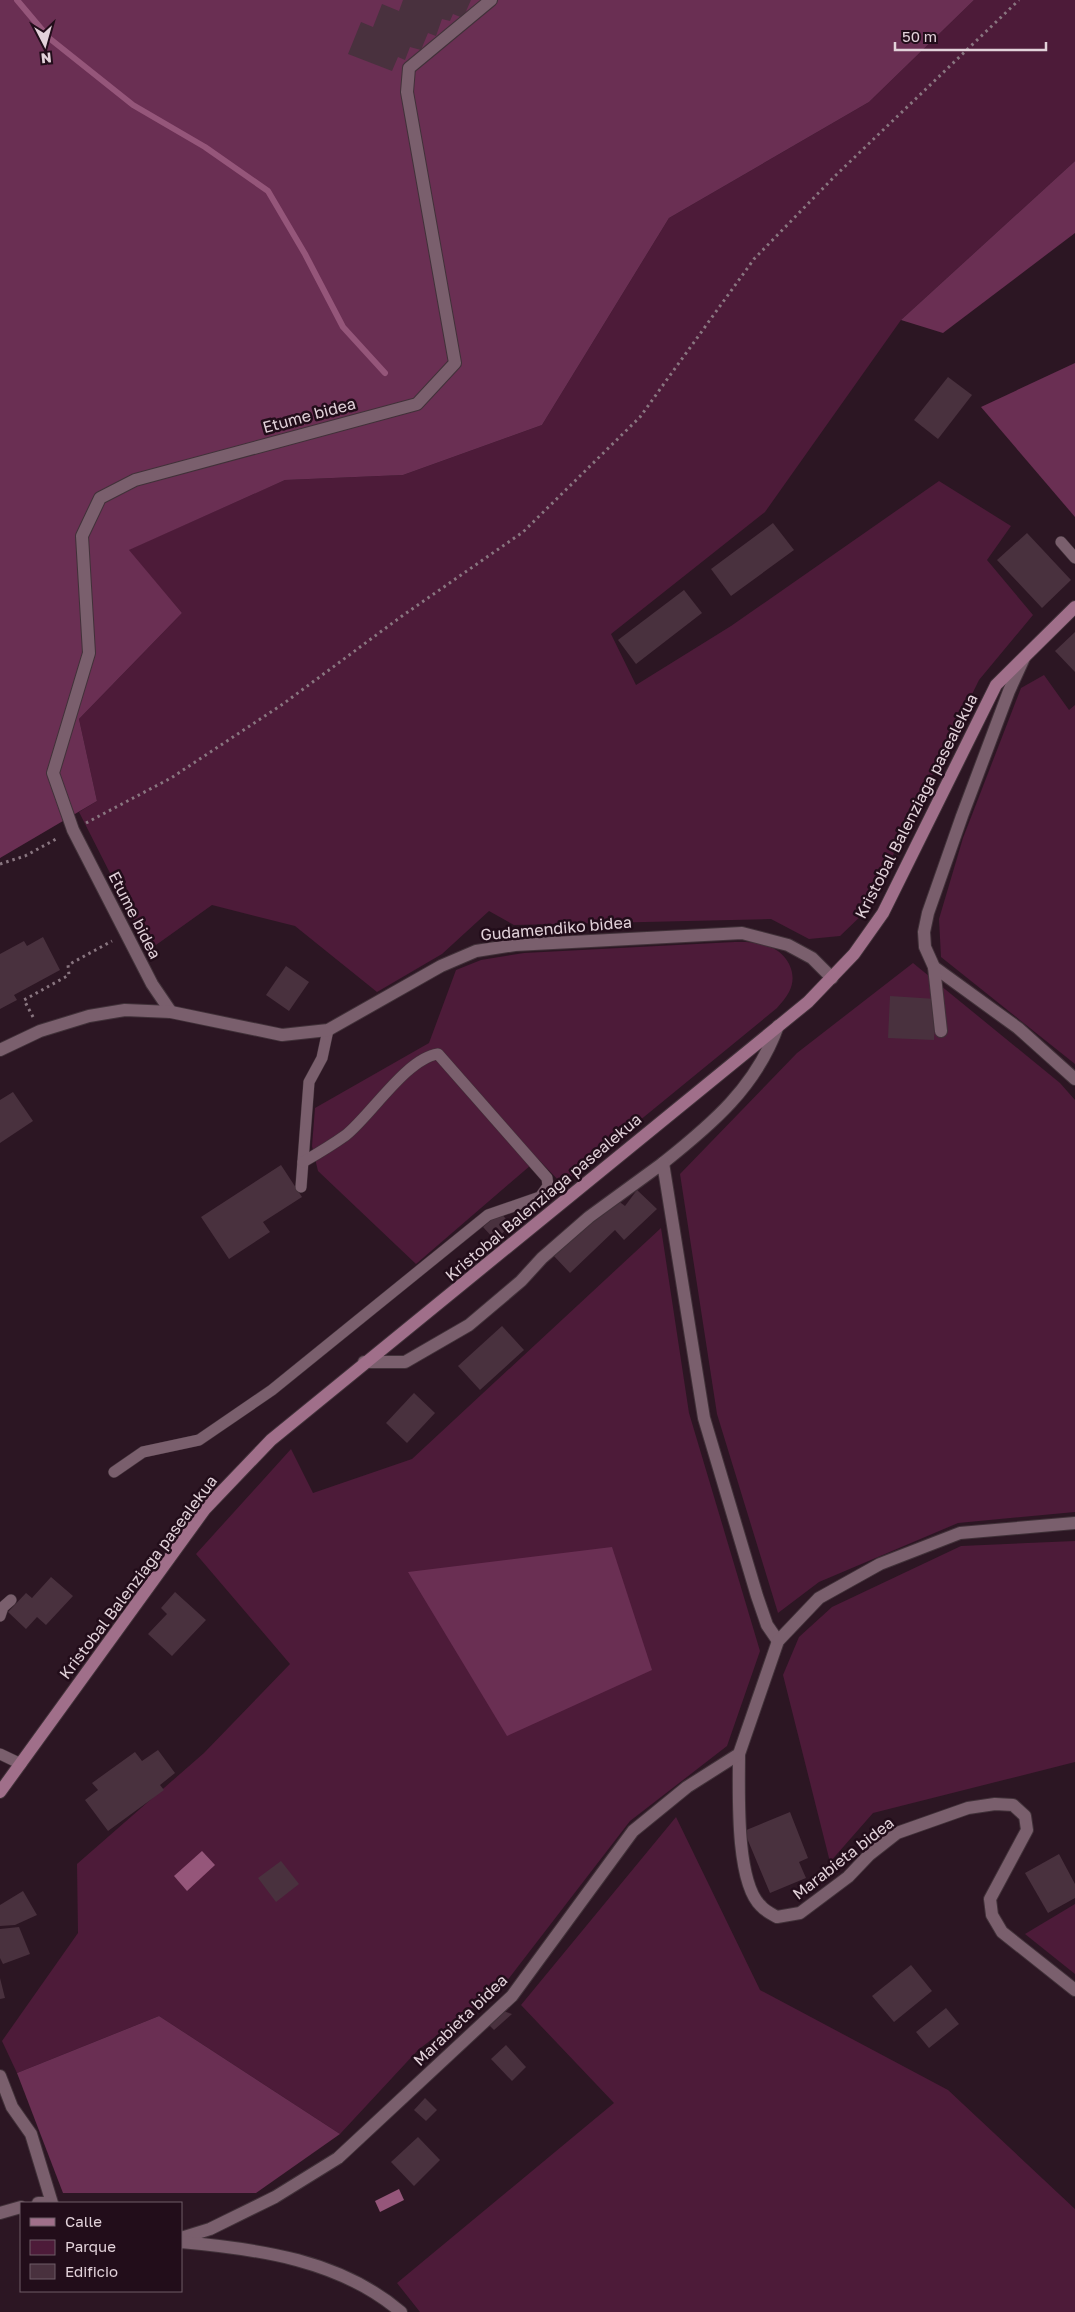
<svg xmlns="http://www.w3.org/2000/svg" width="1075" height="2312" font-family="'Golos Text',sans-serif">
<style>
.green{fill:#4d1b39}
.forest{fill:#6a2f53}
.water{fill:#95567a}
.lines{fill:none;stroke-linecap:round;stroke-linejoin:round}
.stream{stroke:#95567a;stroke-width:6}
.building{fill:#49313e}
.lane-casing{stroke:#413139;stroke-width:12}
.street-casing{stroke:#413139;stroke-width:14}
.secondary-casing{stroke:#413139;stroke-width:14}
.path{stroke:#897680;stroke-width:3;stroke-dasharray:2.5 4;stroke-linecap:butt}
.lane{stroke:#7a5f6d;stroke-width:11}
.street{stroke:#7a5f6d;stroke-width:12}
.secondary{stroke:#a06f8a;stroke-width:12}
.labels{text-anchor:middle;stroke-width:5;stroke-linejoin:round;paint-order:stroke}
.street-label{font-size:16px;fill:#e2d2da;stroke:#220d1a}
</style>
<rect width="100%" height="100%" fill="#2c1623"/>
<!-- green -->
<g class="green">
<polygon points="974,0 1075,0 1075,161 901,320 765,512 611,634 636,685 731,626 939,481 1011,526 987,560 1033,615 979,680 865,912 840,936 809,939 771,919 514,925 489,911 442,954 377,992 295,926 212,905 149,950 79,812 97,801 79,719 182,613 128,550 285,480 403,475 542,425 669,218 869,102"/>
<polygon points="1044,675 1069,710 1075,705 1075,1064 941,957 939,919 963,838 1021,688"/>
<path d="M735 942C744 942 755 942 763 944 784 949 800 971 789 992 786 998 781 1003 777 1008L562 1184 538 1159 416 1264 318 1171 312 1146 315 1108 429 1043 456 970 481 960 524 953Z"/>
<polygon points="913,963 1060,1083 1075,1100 1075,1512 958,1523 819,1582 778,1613 717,1414 680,1174 797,1053"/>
<polygon points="661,1228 689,1413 760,1651 727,1746 630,1821 506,1982 418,2050 340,2134 159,2016 17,2073 2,2041 78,1933 77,1864 204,1753 290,1664 196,1554 291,1449 313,1493 412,1459"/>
<polygon points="1075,1541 1075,1762 873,1813 830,1862 783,1675 799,1637 832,1607 961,1546"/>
<polygon points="676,1817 760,1990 948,2090 1075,2209 1075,2312 420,2312 397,2283 614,2103 521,2005"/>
<polygon points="1075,1904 1075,1974 1025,1934"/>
</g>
<!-- forest -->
<g class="forest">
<polygon points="0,0 974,0 869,102 669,218 542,425 403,475 285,480 129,550 182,613 79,719 97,801 0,858"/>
<polygon points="1075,161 1075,233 943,333 901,320"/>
<polygon points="1075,363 1075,517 981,407"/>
<polygon points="612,1547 652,1670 507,1736 408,1572"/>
<polygon points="159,2016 340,2134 256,2193 63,2193 17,2073"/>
</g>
<!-- water -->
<g class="water">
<polygon points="202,1851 215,1865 187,1891 174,1876"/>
<polygon points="399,2189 404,2200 380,2212 375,2201"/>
</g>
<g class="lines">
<!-- stream -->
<polyline class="stream" points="17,0 49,38 133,105 205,147 268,191 305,254 343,327 385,373"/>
</g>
<!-- building -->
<g class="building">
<polygon points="403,0 471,0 463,18 453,14 450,21 442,19 436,36 428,33 421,50 410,47 405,60 398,57 392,71 348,54 361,22 373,27 382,4 399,11"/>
<polygon points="948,377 972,395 938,439 914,420"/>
<polygon points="773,523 794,550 731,596 711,569"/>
<polygon points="1027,533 1071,580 1042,608 997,560"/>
<polygon points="684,590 702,613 636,664 618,640"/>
<polygon points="1075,632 1075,672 1055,651"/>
<polygon points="43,937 60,970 14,995 17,1000 0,1009 0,954 24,941 27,946"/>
<polygon points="286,966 309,982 289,1011 266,995"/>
<polygon points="890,996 936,999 934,1040 888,1038"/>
<polygon points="13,1092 33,1121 0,1143 0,1100"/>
<polygon points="281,1165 302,1197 263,1222 270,1232 229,1259 201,1217"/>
<polygon points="637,1190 657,1209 624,1240 615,1230 570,1273 553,1255 617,1200 625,1206"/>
<polygon points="500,1212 511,1225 495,1240 483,1227"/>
<polygon points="502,1326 524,1350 480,1390 458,1366"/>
<polygon points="414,1393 435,1413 407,1443 386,1423"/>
<polygon points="51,1577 73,1596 46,1625 37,1617 26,1629 8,1612 26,1593 32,1598"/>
<polygon points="175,1592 206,1620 172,1656 148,1634 167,1614 161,1608"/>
<polygon points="158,1750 175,1773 160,1785 164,1790 108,1831 85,1800 98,1790 92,1783 135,1752 142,1761"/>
<polygon points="790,1812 808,1858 799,1862 806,1878 770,1893 744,1831"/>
<polygon points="1059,1854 1075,1884 1075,1898 1048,1913 1025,1873"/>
<polygon points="281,1861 299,1884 276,1902 258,1878"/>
<polygon points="23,1891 37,1915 15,1925 0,1926 0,1905"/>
<polygon points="19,1927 30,1954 3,1964 0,1958 0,1929"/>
<polygon points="911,1965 932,1991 894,2022 872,1996"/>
<polygon points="0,1978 5,1998 0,1999"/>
<polygon points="946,2008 959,2024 929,2048 916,2032"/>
<polygon points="503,2011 512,2014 494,2030 488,2024"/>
<polygon points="506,2045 526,2067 512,2081 491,2059"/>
<polygon points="425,2098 437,2110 426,2121 414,2110"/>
<polygon points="418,2137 440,2160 414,2186 391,2162"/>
</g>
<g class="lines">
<defs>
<g id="lane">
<polyline points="1061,542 1075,558"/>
<polyline points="301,1187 309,1082 322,1058 328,1030"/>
<path d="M114 1472 143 1452 199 1440 272 1390 488 1215 540 1197 548 1186 547 1178 438 1054C407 1058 371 1115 346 1135 332 1145 317 1154 303 1162"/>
<polyline points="0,1616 3,1607 11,1600"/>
<polyline points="0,1754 21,1764"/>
</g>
<g id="street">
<polyline points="1024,658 1009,691 962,816 928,913 924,932 925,947 934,967 1018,1028 1075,1079"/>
<polyline points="934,967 941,1031"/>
<polyline points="171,1012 152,984 73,830 53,773 89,653 82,536 100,498 135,480 417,404 455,363 407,92 409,68 491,0"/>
<polyline points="0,1050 40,1031 89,1016 125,1010 171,1012 282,1035 328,1030 441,966 476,951 515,945 742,933 788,945 812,958 832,978"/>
<path d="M663 1163C712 1124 756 1087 778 1026"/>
<polyline points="364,1362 405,1362 469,1325 521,1281 542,1258 589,1217 663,1163 704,1418 757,1596 767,1625 778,1641"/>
<path d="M739 1754C739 1789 735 1882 761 1906 765 1911 772 1914 777 1917L800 1913 848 1877 869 1855 897 1833 968 1808 995 1804 1013 1805 1025 1816 1027 1830 990 1899 992 1915 1002 1932 1075 1990"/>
<polyline points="0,2076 12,2107 31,2134 52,2203"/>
<polyline points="38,2203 48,2203"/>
<polyline points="0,2213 21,2207"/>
<polyline points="181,2238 210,2229 275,2197 338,2158 512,1996 633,1831 687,1787 739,1754 778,1641 819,1598 880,1564 960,1533 1075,1523"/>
<path d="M181 2242C259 2249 340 2260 401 2312"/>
</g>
<polyline id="secondary" points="0,1792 205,1509 271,1440 808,1002 854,954 883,913 996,685 1075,607"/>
</defs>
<!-- lane casing -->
<use href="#lane" class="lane-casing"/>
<!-- street casing -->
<use href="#street" class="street-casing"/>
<!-- secondary casing -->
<use href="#secondary" class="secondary-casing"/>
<!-- path -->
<g class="path">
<polyline points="86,823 171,778 283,704 402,616 523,532 640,417 754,259 836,175 1019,0"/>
<polyline points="0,864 25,856 58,838"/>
<polyline points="33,1017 24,1000 69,975 68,965 112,941"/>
</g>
<!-- lane -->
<use href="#lane" class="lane"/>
<!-- street -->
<use href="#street" class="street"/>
<!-- secondary -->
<use href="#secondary" class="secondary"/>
</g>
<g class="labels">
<!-- street labels -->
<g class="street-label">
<text transform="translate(309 415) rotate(-15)" y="6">Etume bidea</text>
<text transform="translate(916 806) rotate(-63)" y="6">Kristobal Balenziaga pasealekua</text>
<text transform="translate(135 915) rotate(63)" y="6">Etume bidea</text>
<text transform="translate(556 928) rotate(-5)" y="6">Gudamendiko bidea</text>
<text transform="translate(543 1197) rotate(-40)" y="6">Kristobal Balenziaga pasealekua</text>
<text transform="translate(138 1577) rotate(-53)" y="6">Kristobal Balenziaga pasealekua</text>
<text transform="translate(843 1858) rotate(-38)" y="6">Marabieta bidea</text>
<text transform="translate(460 2020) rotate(-44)" y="6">Marabieta bidea</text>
</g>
</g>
<!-- legend -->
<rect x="20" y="2202" width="162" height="90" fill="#220d1a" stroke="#6f5c67"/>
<rect x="30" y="2218" width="25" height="8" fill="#a06f8a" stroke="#6f5c67"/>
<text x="65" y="2227" font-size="15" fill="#e2d2da">Calle</text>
<rect x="30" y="2240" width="25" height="15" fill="#4d1b39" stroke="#6f5c67"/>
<text x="65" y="2252" font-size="15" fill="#e2d2da">Parque</text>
<rect x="30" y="2264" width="25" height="15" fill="#49313e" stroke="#6f5c67"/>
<text x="65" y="2277" font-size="15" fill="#e2d2da">Edificio</text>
<!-- north arrow -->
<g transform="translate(45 45) rotate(174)" stroke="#220d1a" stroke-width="4" paint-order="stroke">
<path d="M0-4L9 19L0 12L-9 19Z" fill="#e2d2da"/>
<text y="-8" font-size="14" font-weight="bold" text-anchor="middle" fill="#e2d2da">N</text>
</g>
<!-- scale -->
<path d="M895 42v8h151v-8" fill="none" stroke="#e2d2da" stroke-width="2.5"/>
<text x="902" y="42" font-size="15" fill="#e2d2da" stroke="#220d1a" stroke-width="4" paint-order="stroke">50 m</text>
</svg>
